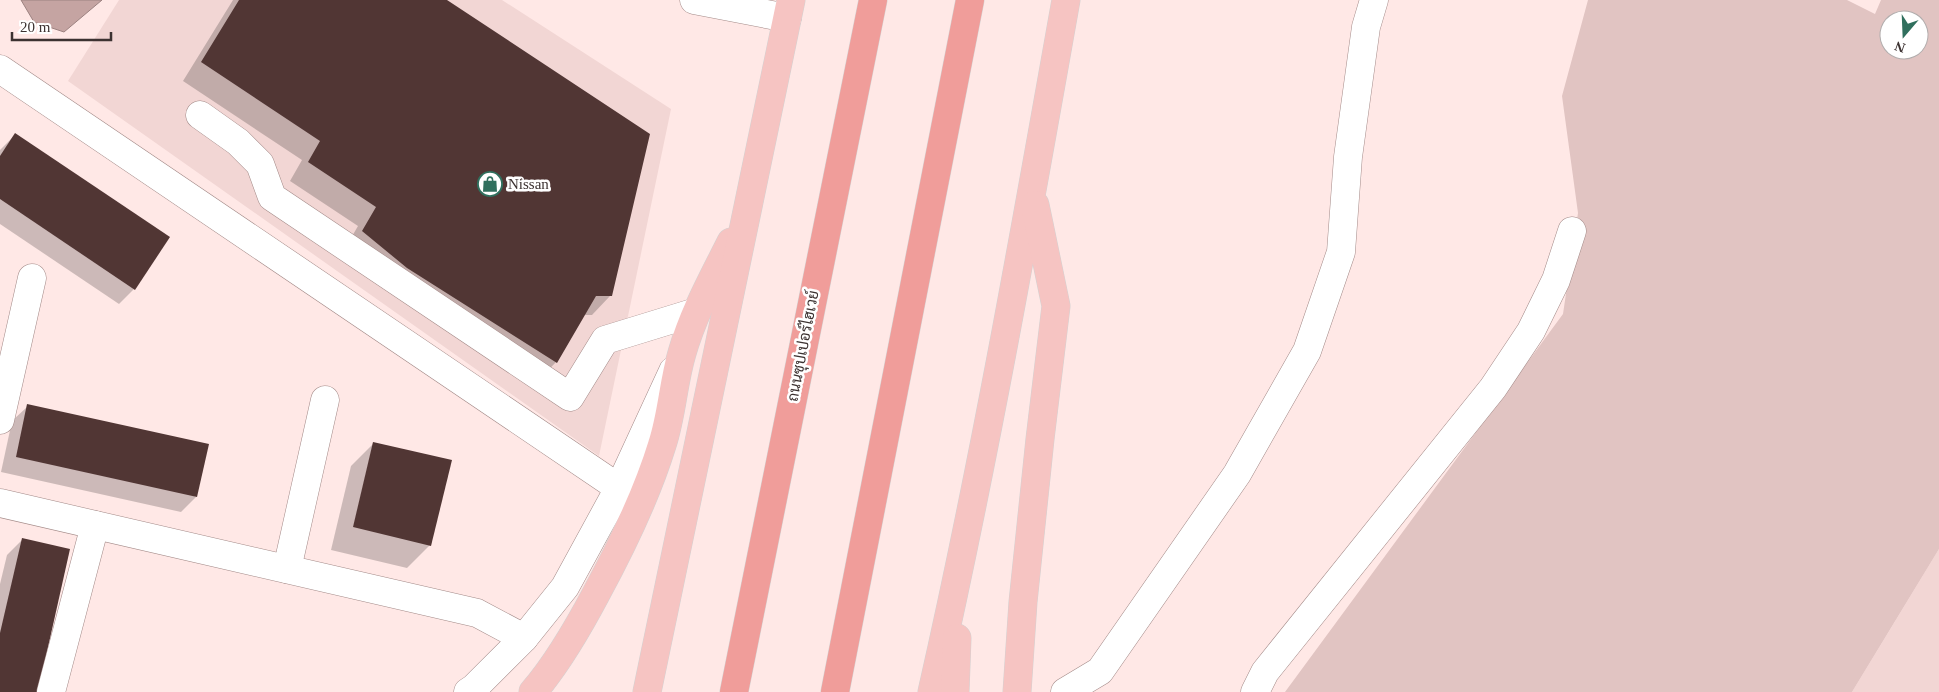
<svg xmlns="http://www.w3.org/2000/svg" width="1939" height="692" font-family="'Times New Roman',Sarabun,serif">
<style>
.built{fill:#f2d6d4}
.green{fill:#e1c4c2;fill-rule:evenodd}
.water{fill:#c5a4a2;stroke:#9c8280}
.shadow{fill:#0003}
.building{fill:#513634}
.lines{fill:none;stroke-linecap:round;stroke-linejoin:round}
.minor-casing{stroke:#a38a88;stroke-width:29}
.major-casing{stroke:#d4d2d2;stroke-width:29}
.highway-casing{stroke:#d4d2d2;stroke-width:29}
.minor{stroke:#fff;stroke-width:28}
.major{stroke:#f6c4c2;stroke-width:28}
.highway{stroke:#f09d9a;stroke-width:28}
.labels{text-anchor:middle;stroke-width:5;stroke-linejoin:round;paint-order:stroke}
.poi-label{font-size:15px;fill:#3c3231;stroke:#fff;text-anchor:start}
.street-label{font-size:15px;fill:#3c3231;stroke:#fff}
</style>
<rect width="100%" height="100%" fill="#ffe8e6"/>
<!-- built -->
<g class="built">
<polygon points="119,0 502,0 671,109 599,456 68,81"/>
<polygon points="1939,549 1939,692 1852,692 1888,633"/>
</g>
<!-- green -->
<path class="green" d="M1588 0H1847L1875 14 1881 0H1939V549L1852 692H1285L1563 314 1578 213 1562 96ZM1889 20H1919V50H1889Z"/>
<!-- water -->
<polygon class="water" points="21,0 102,0 64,32 34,22"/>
<!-- shadow -->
<g class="shadow">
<polygon points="233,0 445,0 610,296 592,315 584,315 556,362 538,381 344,250 358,226 290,181 302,160 183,81"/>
<polygon points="15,135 134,289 119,304 0,224 0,150"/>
<polygon points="28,406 196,497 181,512 1,472 12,421"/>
<polygon points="374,443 430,545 407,568 331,550 351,466"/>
<polygon points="22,540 37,692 0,692 0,584 7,555"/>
</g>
<!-- building -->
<g class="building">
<polygon points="239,0 447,0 650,134 612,296 596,296 557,363 407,268 362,231 376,207 308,162 320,141 201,62"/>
<polygon points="15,133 170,237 135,290 0,199 0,156"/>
<polygon points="27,404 209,444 197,497 16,457"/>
<polygon points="373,442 452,460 431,546 353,527"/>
<polygon points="22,538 70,549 38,692 0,692 0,633"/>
</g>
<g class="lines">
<defs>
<g id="minor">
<polyline points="694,0 787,18"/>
<polyline points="0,69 619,488"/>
<polyline points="200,115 238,142 260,164 272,197 570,397 605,340 696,312"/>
<polyline points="0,420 32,278"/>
<polyline points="0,503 477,613 524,638"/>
<polyline points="287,569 325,400"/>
<polyline points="51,692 95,525"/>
<polyline points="468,692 474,688 524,638 565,587 619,488 673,371"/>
<polyline points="1065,692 1100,671 1237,474 1307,351 1341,252 1348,157 1366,27 1374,0"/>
<polyline points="1255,692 1265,672 1493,388 1531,331 1556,280 1572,231"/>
</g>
<g id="major">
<path d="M533 692C558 663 578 628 596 594 622 546 646 497 662 445 672 415 673 383 682 353 693 314 713 278 731 242"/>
<polyline points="647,692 791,0"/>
<path d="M932 692C984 463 1025 231 1066 0"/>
<polyline points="955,692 957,638"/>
<polyline points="1017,692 1023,602 1040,439 1056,306 1035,205"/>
</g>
<g id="highway">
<polyline points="734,692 873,0"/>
<polyline points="835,692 970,0"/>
</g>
</defs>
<!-- minor casing -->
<use href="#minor" class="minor-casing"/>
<!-- major casing -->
<use href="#major" class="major-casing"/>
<!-- highway casing -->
<use href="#highway" class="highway-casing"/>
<!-- minor -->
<use href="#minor" class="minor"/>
<!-- major -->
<use href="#major" class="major"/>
<!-- highway -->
<use href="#highway" class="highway"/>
</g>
<!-- icons -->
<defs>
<symbol id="shop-ring" viewBox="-11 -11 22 22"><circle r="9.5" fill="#fff" stroke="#306f5d" stroke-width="1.5"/><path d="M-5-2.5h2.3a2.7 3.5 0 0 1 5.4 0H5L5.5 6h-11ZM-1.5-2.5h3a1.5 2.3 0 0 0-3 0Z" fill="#306f5d"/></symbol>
</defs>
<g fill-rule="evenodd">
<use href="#shop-ring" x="476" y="170" width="28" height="28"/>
</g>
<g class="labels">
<!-- poi labels -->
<g class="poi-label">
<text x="508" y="189">Nissan</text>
</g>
<!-- street labels -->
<g class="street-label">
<text transform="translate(803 346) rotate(-79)" y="5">ถนนซุปเปอร์ไฮเวย์</text>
</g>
</g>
<!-- north arrow -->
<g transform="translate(1904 35) rotate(199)"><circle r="24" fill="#ffffff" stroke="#b1adad"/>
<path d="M0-4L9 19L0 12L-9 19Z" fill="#306f5d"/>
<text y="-8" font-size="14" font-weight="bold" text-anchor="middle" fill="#3c3231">N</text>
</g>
<!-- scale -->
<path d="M12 32v8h99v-8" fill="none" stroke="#3c3231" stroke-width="2.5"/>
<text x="20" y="32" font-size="15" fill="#3c3231" stroke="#ffffff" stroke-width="4" paint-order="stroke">20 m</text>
</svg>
